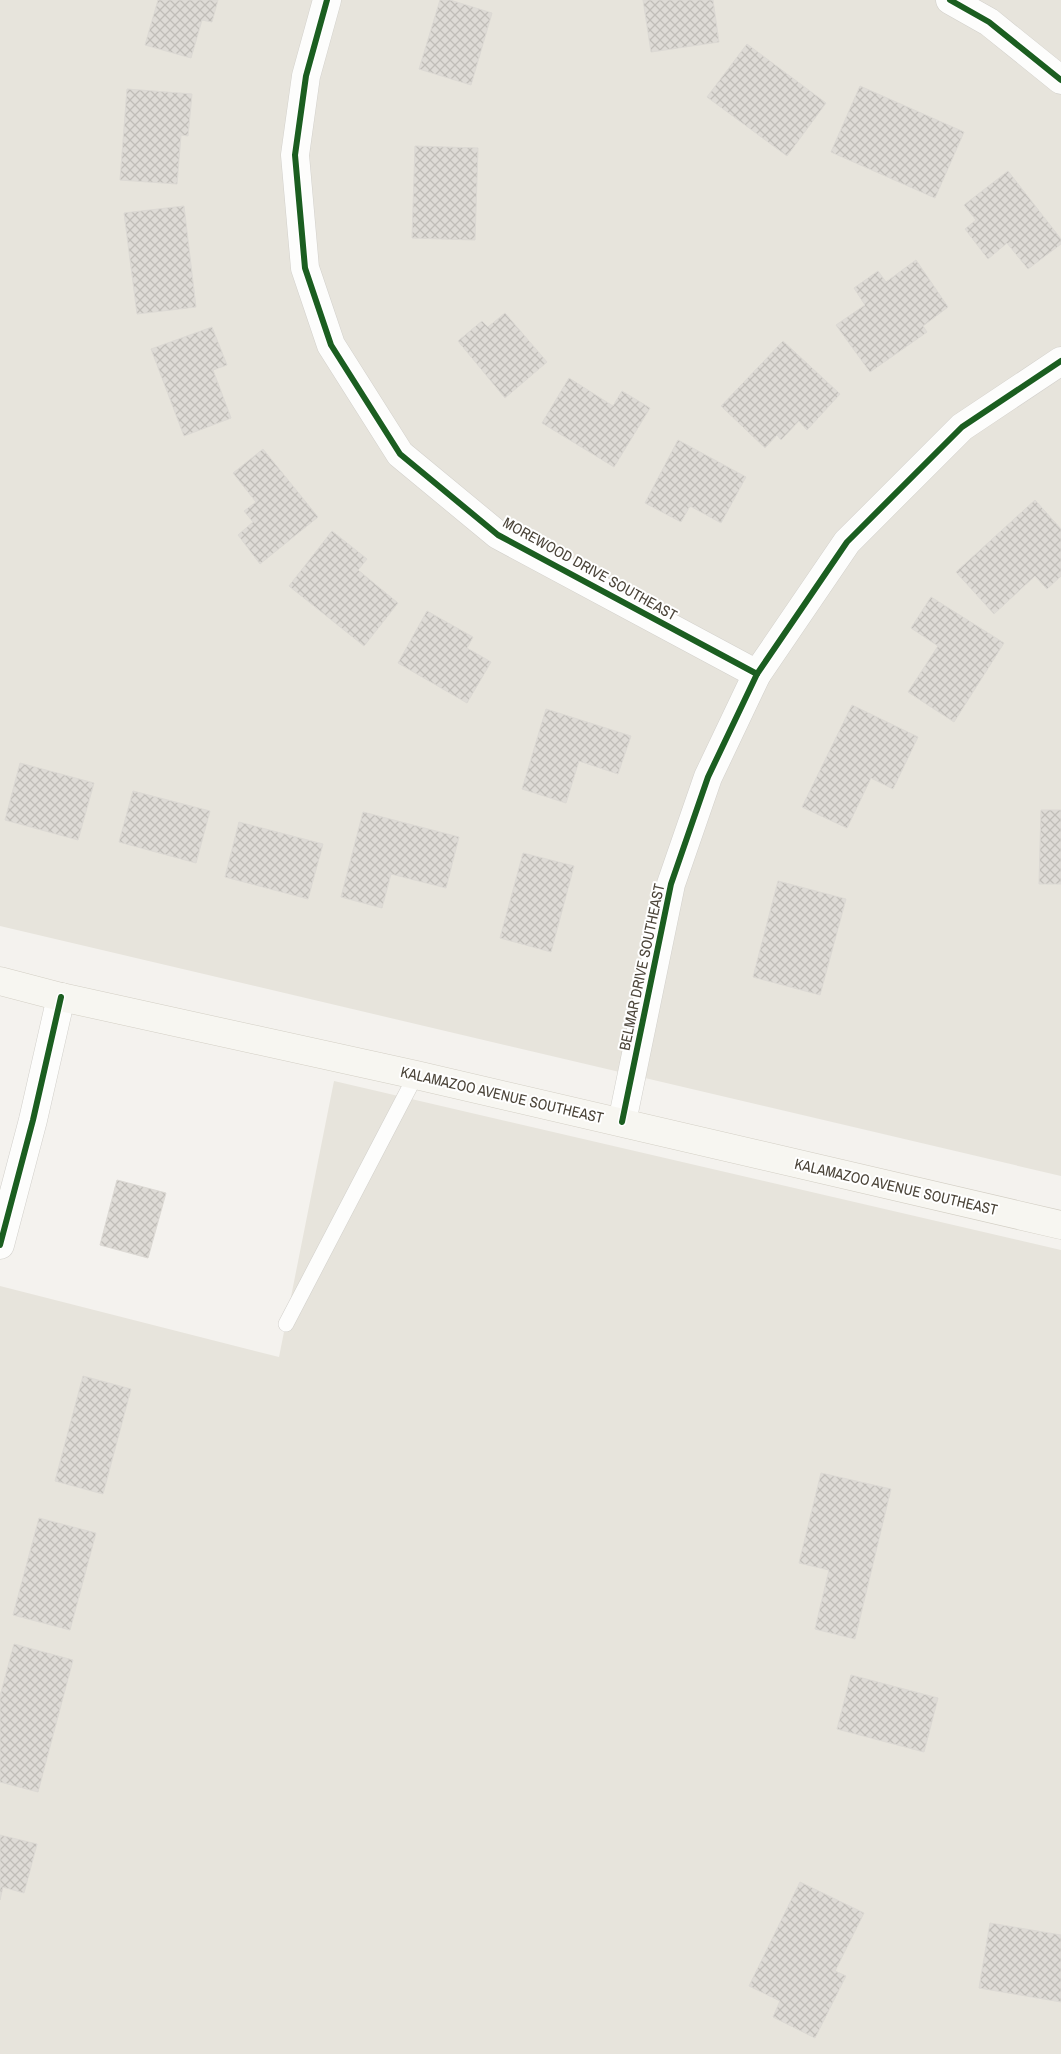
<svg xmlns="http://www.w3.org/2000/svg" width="1061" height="2054" font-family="'Archivo Narrow',sans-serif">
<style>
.residential{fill:#e7e4dc}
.building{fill:url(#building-cross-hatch);stroke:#dcd9d4}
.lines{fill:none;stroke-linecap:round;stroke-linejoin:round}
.service-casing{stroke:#d2d0cb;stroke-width:16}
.minor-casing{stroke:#d2d0cb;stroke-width:29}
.secondary-casing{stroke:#d3cfc5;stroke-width:29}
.service{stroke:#fdfdfc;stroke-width:15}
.minor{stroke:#fdfdfc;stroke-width:28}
.secondary{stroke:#f7f6f1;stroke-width:28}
.cycleway-casing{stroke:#fff;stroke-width:9}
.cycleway{stroke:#1b5e20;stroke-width:6}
.labels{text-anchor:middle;stroke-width:4;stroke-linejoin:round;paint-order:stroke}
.street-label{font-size:15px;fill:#4b4439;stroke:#fff}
</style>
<defs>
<pattern id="building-cross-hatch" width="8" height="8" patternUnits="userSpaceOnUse" patternTransform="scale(1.25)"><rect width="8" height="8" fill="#dedbd6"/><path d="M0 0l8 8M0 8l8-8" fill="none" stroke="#c0bdb8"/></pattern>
</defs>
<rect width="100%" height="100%" fill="#f4f2ee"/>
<!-- residential -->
<g class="residential">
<polygon points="0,0 1061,0 1061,1176 0,926"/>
<polygon points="334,1081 1061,1250 1061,2054 0,2054 0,1286 279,1357"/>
</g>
<!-- building -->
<g class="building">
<polygon points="158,0 218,0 212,22 202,20 191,58 145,45"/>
<polygon points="440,0 450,0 492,13 471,85 419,69"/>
<polygon points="643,0 713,0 719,42 651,52"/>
<polygon points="747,44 826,103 787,156 707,97"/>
<polygon points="860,86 964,132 935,198 831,152"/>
<polygon points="127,89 192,94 188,136 181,135 177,184 120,180"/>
<polygon points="415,146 478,148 475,240 412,238"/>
<polygon points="1008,171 1061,239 1061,244 1028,269 1007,243 988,259 965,229 976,220 964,205"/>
<polygon points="184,206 196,307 137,314 124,213"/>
<polygon points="916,260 948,307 923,326 927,332 870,372 836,325 865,305 854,288 878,271 886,282"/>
<polygon points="505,313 547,362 505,398 458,341 482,321 488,327"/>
<polygon points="212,327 227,365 213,370 231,418 184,436 151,349"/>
<polygon points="783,341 840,394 807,430 799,421 781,440 777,435 765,448 721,406"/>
<polygon points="569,378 613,406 622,391 650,408 614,467 542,423"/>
<polygon points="678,440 746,477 721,523 690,506 681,522 645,503"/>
<polygon points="263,449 318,517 260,564 238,535 253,522 244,511 256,502 233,473"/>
<polygon points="1035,500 1061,529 1061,576 1047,589 1035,576 994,614 956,572"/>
<polygon points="332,531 367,559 358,570 398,603 364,646 289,586"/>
<polygon points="931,597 1004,643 954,722 908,692 938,646 911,628"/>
<polygon points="427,611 473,637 467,648 491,662 467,703 398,663"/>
<polygon points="852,705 918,737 893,789 871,778 847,828 802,807"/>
<polygon points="546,709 631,736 618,774 579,761 566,803 522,789"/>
<polygon points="20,763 94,783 78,840 5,820"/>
<polygon points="133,791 210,811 196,863 119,842"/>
<polygon points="1041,810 1061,810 1061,884 1039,884"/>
<polygon points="363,812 459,837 446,888 391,874 382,908 341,897"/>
<polygon points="239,822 323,844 308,899 225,877"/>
<polygon points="523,853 574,866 551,952 500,938"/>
<polygon points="778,881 846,899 820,995 753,977"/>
<polygon points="117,1180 166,1193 148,1258 100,1245"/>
<polygon points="83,1376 131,1389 103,1494 55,1481"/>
<polygon points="821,1473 891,1489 855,1639 815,1629 829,1570 799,1563"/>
<polygon points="39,1518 96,1533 70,1630 13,1615"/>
<polygon points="14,1644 73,1660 38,1792 0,1782 0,1696"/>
<polygon points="851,1675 938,1698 924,1752 837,1729"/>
<polygon points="0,1835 37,1844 24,1893 3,1887 0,1900"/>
<polygon points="800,1882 864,1913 835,1971 846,1976 815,2038 773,2017 780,2001 749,1986"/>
<polygon points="990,1923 1061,1935 1061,2002 979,1988"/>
</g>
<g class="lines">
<defs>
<polyline id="service" points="286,1324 416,1075"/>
<g id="minor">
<polyline points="327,0 306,76 295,155 305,268 331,345 400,454 498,535 757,674"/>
<polyline points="950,0 989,22 1061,80"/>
<polyline points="622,1122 671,884 708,777 757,674 847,542 962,427 1061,361"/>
<polyline points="0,1245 33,1120 61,997"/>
</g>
<polyline id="secondary" points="0,981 61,997 416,1075 1061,1225"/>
</defs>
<!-- service casing -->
<use href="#service" class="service-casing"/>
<!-- minor casing -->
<use href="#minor" class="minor-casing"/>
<!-- secondary casing -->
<use href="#secondary" class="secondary-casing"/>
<!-- service -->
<use href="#service" class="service"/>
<!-- minor -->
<use href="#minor" class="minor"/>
<!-- secondary -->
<use href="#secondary" class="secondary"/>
<defs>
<g id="cycleway">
<polyline points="327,0 306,76 295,155 305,268 331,345 400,454 498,535 757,674"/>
<polyline points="950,0 989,22 1061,80"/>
<polyline points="622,1122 671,884 708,777 757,674 847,542 962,427 1061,361"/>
<polyline points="0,1245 33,1120 61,997"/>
</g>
</defs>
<!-- cycleway casing -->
<use href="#cycleway" class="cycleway-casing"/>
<!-- cycleway -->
<use href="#cycleway" class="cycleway"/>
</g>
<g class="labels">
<!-- street labels -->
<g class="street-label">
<text transform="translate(590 569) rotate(29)" y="5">MOREWOOD DRIVE SOUTHEAST</text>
<text transform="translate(642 967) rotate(-78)" y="5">BELMAR DRIVE SOUTHEAST</text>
<text transform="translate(502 1095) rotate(13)" y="5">KALAMAZOO AVENUE SOUTHEAST</text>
<text transform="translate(896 1187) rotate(13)" y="5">KALAMAZOO AVENUE SOUTHEAST</text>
</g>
</g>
</svg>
